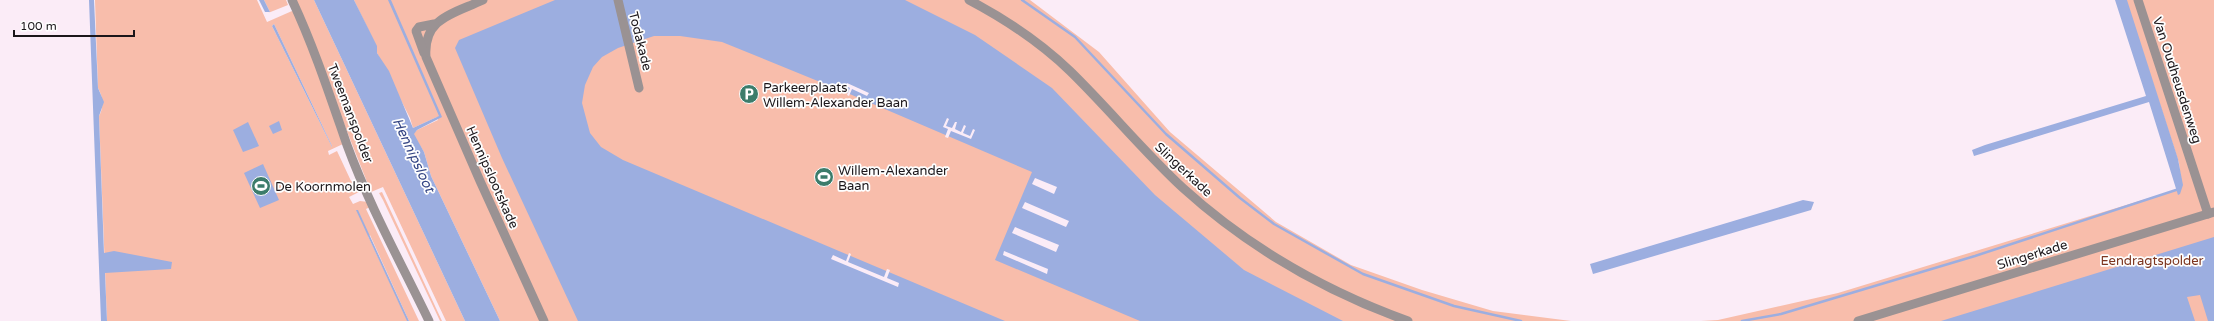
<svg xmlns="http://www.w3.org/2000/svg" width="2214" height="321" font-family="'Varela Round',sans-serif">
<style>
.green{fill:#f8bdab;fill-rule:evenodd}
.water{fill:#9caee0}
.pier{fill:#fbecf7}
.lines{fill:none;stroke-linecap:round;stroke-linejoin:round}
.stream{stroke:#9caee0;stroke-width:2.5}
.minor{stroke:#9a9293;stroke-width:9}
.labels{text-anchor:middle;stroke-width:3.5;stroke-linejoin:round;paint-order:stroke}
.street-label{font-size:13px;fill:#1b161a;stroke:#fefefe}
.poi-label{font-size:13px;fill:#1b161a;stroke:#fefefe;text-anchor:start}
.park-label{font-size:13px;fill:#7d351f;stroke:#fefefe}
.water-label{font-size:14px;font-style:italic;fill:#344584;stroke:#fefefe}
</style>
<rect width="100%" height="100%" fill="#fbecf7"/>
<!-- green -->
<g class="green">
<path d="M95 0H257L267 22 292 11 295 13 333 109 343 144 328 151 329 155 337 151 351 181 361 185V191L349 197 353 204 360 201 368 202 370 207 366 209 419 321H409L370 235 368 236 408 321H107L99 116C104 107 103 97 98 88ZM274 24 332 146V147L272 26Z"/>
<polygon points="264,0 286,0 288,5 268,13 270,12"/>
<polygon points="295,0 314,0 465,321 446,321 383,187 371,192"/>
<polygon points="354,0 1030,0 1099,52 1170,132 1276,222 1351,265 1422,290 1493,311 1571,321 500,321 431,176 424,152 413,134 417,130 438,120 437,117 413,128 410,118 377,53 376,46"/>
<polygon points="2126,0 2214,0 2214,321 1701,321 1718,320 1838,293 2182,188 2179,163"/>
<polygon points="382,192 442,321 440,321 383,200 379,193"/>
</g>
<!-- water -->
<g class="water">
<polygon points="89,0 94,0 98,88 104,102 99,116 104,253 114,251 172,262 171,269 105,273 107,321 101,321"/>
<polygon points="259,0 264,0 270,12 265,12"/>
<polygon points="314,0 354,0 377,46 377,53 389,71 413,128 439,116 388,0 391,0 442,117 417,130 414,134 424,152 431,176 500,321 465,321"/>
<polygon points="555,0 905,0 975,35 1052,88 1155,195 1244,270 1343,321 1140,321 995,260 1032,172 852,95 722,42 680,36 654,36 618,48 602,57 593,67 585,85 582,103 590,133 601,147 623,160 1005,321 578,321 502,158 455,48 459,40"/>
<polygon points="2115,0 2127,0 2178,159 2183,185 2180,194 2178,195 2149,102 1974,156 1972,150 1985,145 2146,96"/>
<polygon points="274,24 332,146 332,147 272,26"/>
<polygon points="279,121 282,130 273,134 269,126"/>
<polygon points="248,122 259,146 243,152 233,130"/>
<polygon points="263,164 279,200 260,208 244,173"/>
<polygon points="1803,200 1814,202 1811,210 1593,274 1590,264"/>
<polygon points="356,210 358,210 409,321 407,321"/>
<polygon points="2214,237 2214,321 2208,321 2200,295 2187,297 2195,321 1941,321"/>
</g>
<!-- pier -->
<g class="pier">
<polygon points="847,83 869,93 867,96 852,89 849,96 847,95 850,88 846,86"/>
<polygon points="947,118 949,119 946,126 952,128 955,122 957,122 955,129 961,132 964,125 966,126 963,133 970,136 973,129 975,130 971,139 951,131 948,138 945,137 948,129 943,127"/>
<polygon points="1035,178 1057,187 1054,194 1032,184"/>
<polygon points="1025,202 1069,221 1066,227 1022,208"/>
<polygon points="1015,227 1059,245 1056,252 1012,233"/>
<polygon points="1004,251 1048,269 1047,274 1003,255"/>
<polygon points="849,253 851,254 848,262 884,277 887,269 890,270 887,278 899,283 898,287 831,259 833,255 846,261"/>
</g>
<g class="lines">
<!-- stream -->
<g class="stream">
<polyline points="1022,0 1075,37 1166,134 1240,198 1274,224 1363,274 1454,306 1521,321"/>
<polyline points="1742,321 1781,314 1975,256 2179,189"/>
</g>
<!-- minor -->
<g class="minor">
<path d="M292 0C314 47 330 96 347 145 369 205 401 263 429 321"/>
<path d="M483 0C453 14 423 18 426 57L480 181 544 321"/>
<polyline points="618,0 639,88"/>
<path d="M969 0C1005 19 1041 43 1070 71 1109 109 1143 151 1183 188 1248 247 1325 291 1408 321"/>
<polyline points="2138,0 2208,214"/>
<polyline points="424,53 416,31 419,27 434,24"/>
<polyline points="1858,321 2214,212"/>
</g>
</g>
<!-- icons -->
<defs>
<symbol id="parking-disc" viewBox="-11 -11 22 22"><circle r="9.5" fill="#3c7c6b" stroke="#fefefe"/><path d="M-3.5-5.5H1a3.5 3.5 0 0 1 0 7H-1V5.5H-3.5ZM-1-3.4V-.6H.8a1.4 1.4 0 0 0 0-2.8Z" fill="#fff"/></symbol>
<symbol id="stadium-disc" viewBox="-11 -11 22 22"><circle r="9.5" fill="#3c7c6b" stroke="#fefefe"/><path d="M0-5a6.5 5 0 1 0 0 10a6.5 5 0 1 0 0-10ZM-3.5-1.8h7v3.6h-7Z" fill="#fff"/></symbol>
</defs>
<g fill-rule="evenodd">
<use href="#parking-disc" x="738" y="83" width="22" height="22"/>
<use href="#stadium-disc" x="813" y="166" width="22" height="22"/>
<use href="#stadium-disc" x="250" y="175" width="22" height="22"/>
</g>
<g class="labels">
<!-- street labels -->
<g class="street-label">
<text transform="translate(641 41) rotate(76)" y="5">Todakade</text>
<text transform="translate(2178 80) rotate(72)" y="5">Van Oudheusdenweg</text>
<text transform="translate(351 113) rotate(69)" y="5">Tweemanspolder</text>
<text transform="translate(1184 169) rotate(43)" y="5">Slingerkade</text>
<text transform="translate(493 177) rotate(66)" y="5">Hennipslootskade</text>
<text transform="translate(2032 254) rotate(-17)" y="5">Slingerkade</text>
</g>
<!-- poi labels -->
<g class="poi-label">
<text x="763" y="92">Parkeerplaats<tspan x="763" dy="15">Willem-Alexander Baan</tspan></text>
<text x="838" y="175">Willem-Alexander<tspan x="838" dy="15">Baan</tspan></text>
<text x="275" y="191">De Koornmolen</text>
</g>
<!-- park labels -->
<g class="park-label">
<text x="2152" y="265">Eendragtspolder</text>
</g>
<!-- water labels -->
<g class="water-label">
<text transform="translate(414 155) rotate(65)" y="5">Hennipsloot</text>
</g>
</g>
<!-- scale -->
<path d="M14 30v6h120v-6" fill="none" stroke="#1b161a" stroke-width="2"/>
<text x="20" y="30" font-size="12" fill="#1b161a" stroke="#fefefe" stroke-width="3" paint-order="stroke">100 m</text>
</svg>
